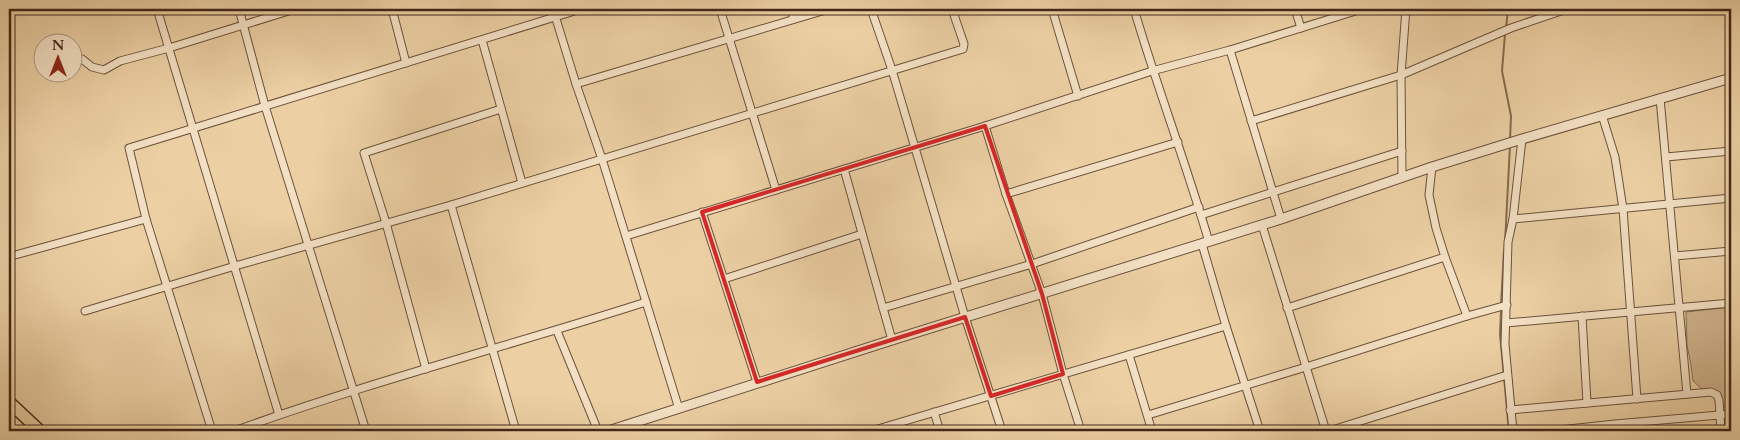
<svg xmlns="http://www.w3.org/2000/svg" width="1740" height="440" font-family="Cardo,serif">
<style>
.green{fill:#cfb38c;stroke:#886e52}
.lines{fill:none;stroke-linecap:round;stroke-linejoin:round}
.stream{stroke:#856b4f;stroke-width:2}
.minor-casing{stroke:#6c523b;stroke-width:9}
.tertiary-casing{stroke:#6c523b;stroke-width:11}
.primary-casing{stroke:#422818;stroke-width:14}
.minor{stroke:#f3e0c4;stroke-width:7}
.tertiary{stroke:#f3e0c4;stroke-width:9}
.primary{stroke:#ecd0a4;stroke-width:11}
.marked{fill:none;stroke:#d62828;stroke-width:4;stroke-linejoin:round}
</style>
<rect width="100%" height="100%" fill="#ecd0a4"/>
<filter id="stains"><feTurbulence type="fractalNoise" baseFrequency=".004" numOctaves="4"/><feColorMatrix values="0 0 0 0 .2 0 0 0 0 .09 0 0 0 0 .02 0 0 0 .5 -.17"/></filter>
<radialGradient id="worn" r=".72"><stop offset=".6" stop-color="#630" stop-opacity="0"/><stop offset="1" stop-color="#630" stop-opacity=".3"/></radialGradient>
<!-- green -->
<polygon class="green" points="1731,307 1731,411 1724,412 1718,392 1702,389 1693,381 1691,365 1687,345 1686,312"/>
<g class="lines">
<!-- stream -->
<g class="stream">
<polyline points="1506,29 1508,9"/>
<polyline points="1505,34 1502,71 1511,116 1510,140"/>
<polyline points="1505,243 1510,145"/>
<polyline points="1501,305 1504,250"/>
<polyline points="1501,310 1500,334 1509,431"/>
</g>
<defs>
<g id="minor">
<polyline points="157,9 279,415"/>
<polyline points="239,9 265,106 366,431"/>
<polyline points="392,9 406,63"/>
<polyline points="553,9 576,84 602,159 679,409"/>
<polyline points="720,9 776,190"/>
<polyline points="791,9 794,19"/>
<polyline points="871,9 892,70 965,317 1002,431"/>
<polyline points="1052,9 1078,96"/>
<path d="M1134 9C1157 87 1186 163 1209 242"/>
<polyline points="1295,9 1301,28"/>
<polyline points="482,40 522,183"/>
<polyline points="1230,50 1281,219"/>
<polyline points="82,59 92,67 104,70 120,61 169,48 295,9"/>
<polyline points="576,84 829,9"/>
<polyline points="1660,98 1687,394"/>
<polyline points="1602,115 1615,157 1623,209 1637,399"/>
<polyline points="1251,121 1401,75 1511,28 1567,9"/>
<polyline points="985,126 1006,194 1042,294 1063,374 1081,431"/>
<polyline points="1666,157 1731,151"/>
<polyline points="1432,167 1429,195 1436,228 1445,257 1467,316"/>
<polyline points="844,169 892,340"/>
<polyline points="1402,178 1401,75 1406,9"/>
<polyline points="1006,194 1178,142"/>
<polyline points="451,205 516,431"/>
<polyline points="702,212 757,382"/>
<polyline points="1201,215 1402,151"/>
<polyline points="1513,219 1731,198"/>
<polyline points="1262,225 1326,431"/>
<polyline points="626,236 985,126 1152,71 1230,50 1362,9"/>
<polyline points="1202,244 1226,326 1260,431"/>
<polyline points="15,255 146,219"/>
<polyline points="1675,256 1731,251"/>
<polyline points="724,279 862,234"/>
<polyline points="883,308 1032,264 1199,207"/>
<polyline points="1287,308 1445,257"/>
<polyline points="85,311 235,266 451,205 963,49 964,44 952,9"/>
<polyline points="1582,316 1587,403"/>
<polyline points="1506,323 1731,303"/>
<polyline points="557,331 598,431"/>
<polyline points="1129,355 1152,431"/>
<polyline points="426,369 386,223 364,153 501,109"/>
<polyline points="1510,410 1711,392 1717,395 1719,400 1721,431"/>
<polyline points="934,412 940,431"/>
<polyline points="1148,415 1306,367 1467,316 1507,305"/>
<polyline points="212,431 146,219 129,148 581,9"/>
<path d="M234 431C369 382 509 346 646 302"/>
<polyline points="871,431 1226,326"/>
<polyline points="1329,431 1507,375"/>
<polyline points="1513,431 1505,344 1507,275 1508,242 1513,219 1522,139"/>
<polyline points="1550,431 1615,424 1731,414"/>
</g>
<polyline id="tertiary" points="608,431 892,340 1281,219 1432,167 1522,139 1731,78"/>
<polyline id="primary" points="9,402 40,431"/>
</defs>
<!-- minor casing -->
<use href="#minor" class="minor-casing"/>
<!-- tertiary casing -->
<use href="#tertiary" class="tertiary-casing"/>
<!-- primary casing -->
<use href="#primary" class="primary-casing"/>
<!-- minor -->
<use href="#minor" class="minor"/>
<!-- tertiary -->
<use href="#tertiary" class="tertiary"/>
<!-- primary -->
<use href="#primary" class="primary"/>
</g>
<!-- marked area -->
<path class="marked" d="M985 126 1042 294 1063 374 991 396 965 317 757 382 702 212Z"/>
<!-- margin -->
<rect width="1740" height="440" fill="none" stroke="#ecd0a4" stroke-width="30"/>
<rect x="10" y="10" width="1720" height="420" fill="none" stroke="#422818" stroke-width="2.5"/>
<rect x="15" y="15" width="1710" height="410" fill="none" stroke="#422818"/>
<!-- north arrow -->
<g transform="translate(58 58)"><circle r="24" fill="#f3e0c4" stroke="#ac967f"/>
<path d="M0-4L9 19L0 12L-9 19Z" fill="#8f2418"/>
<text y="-8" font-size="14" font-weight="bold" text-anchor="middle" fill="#422818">N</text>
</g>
<rect width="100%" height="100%" filter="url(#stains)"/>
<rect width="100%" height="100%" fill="url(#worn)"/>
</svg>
